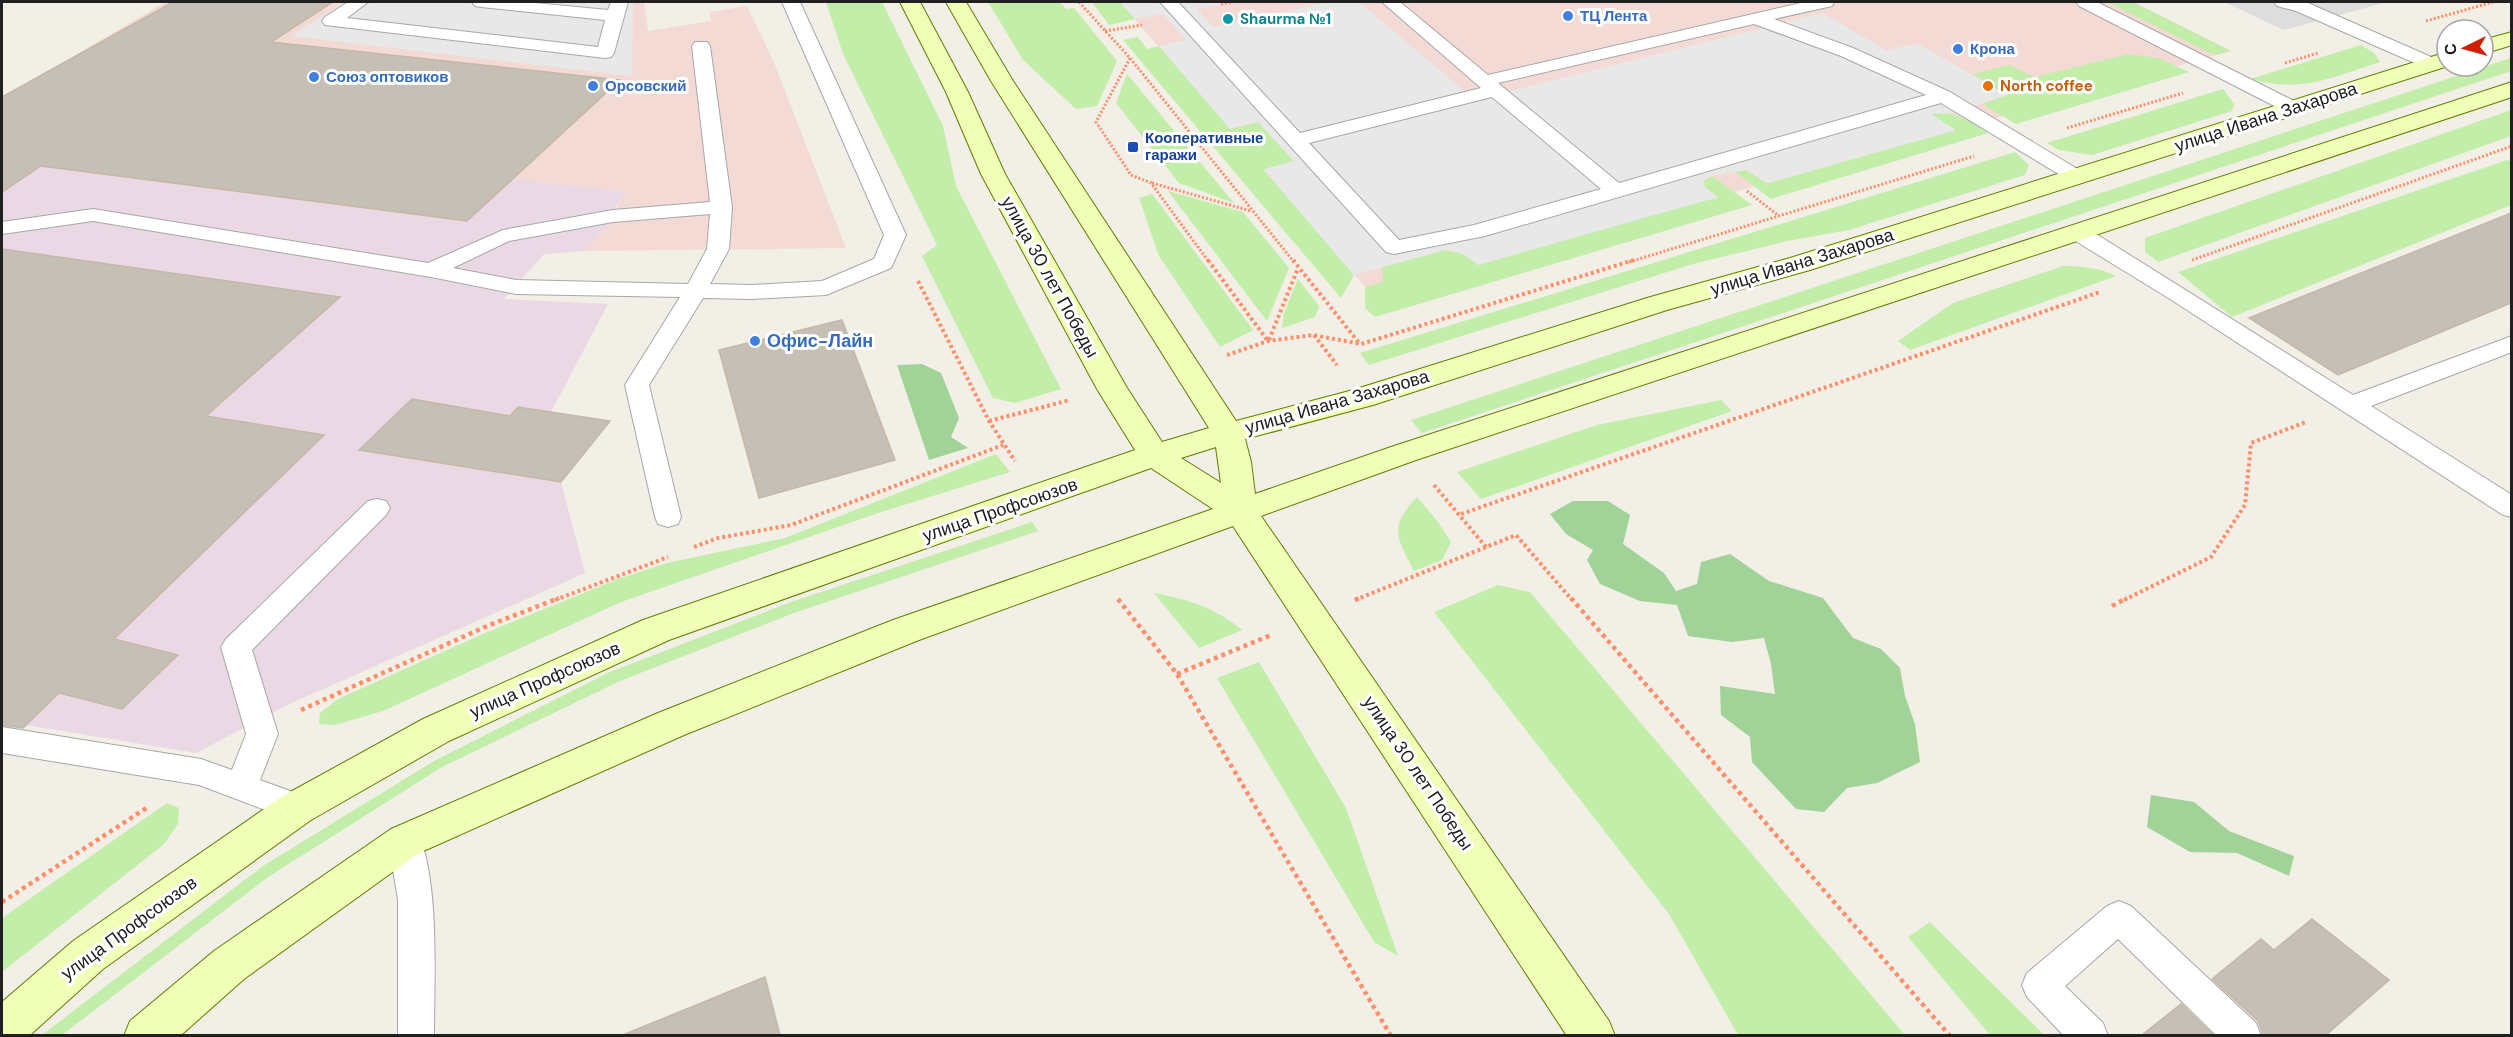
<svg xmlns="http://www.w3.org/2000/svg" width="2513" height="1037" font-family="'DM Sans',sans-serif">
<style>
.residential{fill:#dedddd}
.commercial{fill:#f3dad5}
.industrial{fill:#ebd8e5}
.grass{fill:#c2eea9}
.forest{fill:#a1d398}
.parking{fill:#e8e8e8}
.building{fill:#c6bfb5;stroke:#c4b8a7;stroke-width:1.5}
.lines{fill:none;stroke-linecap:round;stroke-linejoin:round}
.lane-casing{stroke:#a7a7a7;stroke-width:2}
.secondary-casing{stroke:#5f7f00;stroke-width:2}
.path-far2{stroke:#ff8e6a;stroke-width:3;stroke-dasharray:2 2;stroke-linecap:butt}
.path-far1{stroke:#ff8e6a;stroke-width:4;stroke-dasharray:3 3;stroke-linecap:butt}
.path{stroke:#ff8e6a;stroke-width:4.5;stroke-dasharray:4 4;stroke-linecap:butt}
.lane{fill:#fff;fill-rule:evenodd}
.secondary{fill:#f1feb8;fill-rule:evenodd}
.shop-dot{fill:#3f7fe0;stroke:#fff;stroke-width:2}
.culture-dot{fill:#0f9aa8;stroke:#fff;stroke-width:2}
.food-dot{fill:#e8710a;stroke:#fff;stroke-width:2}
.transit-dot{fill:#1a4fb4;stroke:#fff;stroke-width:2}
.labels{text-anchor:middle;stroke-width:6;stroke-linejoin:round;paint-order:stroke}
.far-shop-label{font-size:15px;font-weight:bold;fill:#366cbe;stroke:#fff;text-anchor:start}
.far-culture-label{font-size:15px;font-weight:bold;fill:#0d838f;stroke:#fff;text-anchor:start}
.far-food-label{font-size:15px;font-weight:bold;fill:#c56008;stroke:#fff;text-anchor:start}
.far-transit-label{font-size:15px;font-weight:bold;fill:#164399;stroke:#fff;text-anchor:start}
.street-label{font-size:18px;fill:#202020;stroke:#fff}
.shop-label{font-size:18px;font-weight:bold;fill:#366cbe;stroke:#fff;text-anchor:start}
</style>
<rect width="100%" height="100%" fill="#f1efe6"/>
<!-- residential -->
<polygon class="residential" points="2224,2 2387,2 2284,30"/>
<!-- commercial -->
<g class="commercial">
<polygon points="165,2 644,2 648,31 711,21 710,12 747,6 773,60 846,248 584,251 612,221 624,192 2,117 2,99"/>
<polygon points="1120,2 2133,2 2231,51 1372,295"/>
</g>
<!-- industrial -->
<polygon class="industrial" points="2,117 625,192 615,209 612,221 584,251 544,254 504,299 608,304 551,412 610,421 561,482 585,573 292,703 196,753 2,721"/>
<!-- grass -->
<g class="grass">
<polygon points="826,2 882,2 943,126 956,186 1061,389 1015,403 993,398 922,256 937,245 843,54"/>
<polygon points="988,2 1060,2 1066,9 1074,8 1117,61 1097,106 1076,109 1023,60"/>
<polygon points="1092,2 1120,2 1135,19 1109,25"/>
<polygon points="2107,2 2133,2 2231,51 2214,55"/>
<polygon points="1138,37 1147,49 1159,46 1230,129 1258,122 1294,161 1264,170 1354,275 1341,298 1123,40"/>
<path d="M2361 45 2374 53 2380 62C2330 78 2303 93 2250 79Z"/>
<polygon points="2129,54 2158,58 2189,72 2016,124 1982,104 2007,95 1973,74 2009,65 2034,77"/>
<polygon points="2511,58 2511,71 1422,433 1411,420"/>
<polygon points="1127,74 1234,203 1179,183 1116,103"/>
<polygon points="2223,89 2234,104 2232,111 2092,155 2059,150 2047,143"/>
<polygon points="2511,110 2511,136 2158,262 2145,252 2145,238"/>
<path d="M1939 113C1959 113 1972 122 1988 133L1771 199 1733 170H1746L1768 183 1955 130 1930 114Z"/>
<polygon points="2015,152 2029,165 2025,175 1849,230 1787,241 1693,264 1369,365 1360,353"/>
<polygon points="2507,160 2511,161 2511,205 2232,317 2178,272"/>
<polygon points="1712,176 1752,205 1375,317 1365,308 1365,287 1383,282 1382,267 1445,250 1461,253 1717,198 1705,187 1703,181"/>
<polygon points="1168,191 1243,212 1289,268 1267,321"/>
<polygon points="1152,194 1253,330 1220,347 1159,256 1139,198"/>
<path d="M2063 266C2083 266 2098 268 2116 276L1910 350 1898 341 1953 303Z"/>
<polygon points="1298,279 1319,306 1315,317 1282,328 1284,313"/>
<polygon points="1721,400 1732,411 1481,499 1457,472 1597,425"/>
<polygon points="996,454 1010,472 878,513 621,602 383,711 335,725 319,724 320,713 338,699 485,633 618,579 667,563 785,538"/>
<path d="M1417 497 1438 522 1451 542 1442 560 1414 571C1397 538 1388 527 1417 497Z"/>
<polygon points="1032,522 1038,531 794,613 620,681 442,767 268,877 62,1035 42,1035 263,866 434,761 610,672 791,602"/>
<polygon points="1498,585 1530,592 1905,1035 1738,1035 1669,914 1434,612"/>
<path d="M1154 593C1190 600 1214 607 1242 630L1199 648Z"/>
<polygon points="1259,662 1346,808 1398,956 1374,942 1217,678"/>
<polygon points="167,803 179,808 178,824 164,844 2,972 2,918"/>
<polygon points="1930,922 2044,1035 1990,1035 1908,937"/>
</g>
<!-- forest -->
<g class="forest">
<polygon points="922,364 941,373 959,418 951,437 968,448 929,460 897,365"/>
<polygon points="1573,501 1608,501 1630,515 1623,544 1664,573 1676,591 1697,584 1701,562 1730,554 1769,581 1823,598 1853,638 1881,649 1900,668 1905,696 1915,724 1920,762 1877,783 1847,788 1824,812 1796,809 1752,762 1750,737 1721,715 1720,686 1775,694 1771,664 1764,638 1732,642 1688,636 1677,605 1640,601 1600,584 1587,560 1593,550 1566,534 1550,514"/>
<polygon points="2151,795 2194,802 2229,831 2294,856 2289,876 2237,853 2190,852 2147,827"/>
</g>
<!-- parking -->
<g class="parking">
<polygon points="344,2 633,2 632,76 292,36"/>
<polygon points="1120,2 1233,2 1197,9 1213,27 1329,2 1359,2 1475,100 1822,13 1886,50 1918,44 2008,95 1952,113 1931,114 1956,130 1767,183 1746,170 1712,176 1703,181 1705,187 1718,197 1478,265 1461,253 1445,250 1354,275 1264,169 1294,161 1258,122 1230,129 1159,46 1186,40 1163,14 1135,19"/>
</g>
<!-- building -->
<g class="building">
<polygon points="173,2 333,2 271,42 620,80 467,221 41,166 2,192 2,97"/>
<polygon points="2511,213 2511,303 2338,375 2249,318"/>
<polygon points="2,249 340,297 206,416 324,435 114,639 178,655 122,709 59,693 23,728 2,725"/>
<polygon points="842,320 895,460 759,498 719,350"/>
<polygon points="412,399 510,416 518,407 610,421 561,482 359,450"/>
<polygon points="2312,919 2389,980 2326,1035 2263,1035 2258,1021 2212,979 2261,939 2274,950"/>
<polygon points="765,977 780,1035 625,1035 625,1034"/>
<polygon points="2181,1004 2213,1035 2142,1035"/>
</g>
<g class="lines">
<defs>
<g id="lane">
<polygon points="348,2 368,2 347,18 598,47 605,20 481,7 475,6 472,2 525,2 608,10 611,2 628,2 614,53 611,57 605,58 325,25 322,21 325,17"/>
<path d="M782 2H800L906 235 891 268 826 295 752 299 703 298 649 385 681 517 678 524 668 527 658 524 655 517 625 385 680 297 516 294 431 277 93 221 2 234V222L93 209 428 263 503 230 613 210 710 202 692 46 695 42H707L710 46 732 207 729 249 710 284 752 285 822 281 874 259 884 235ZM710 214 707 249 688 284 516 280 453 268 509 241 613 222Z"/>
<path d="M1160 2H1178L1300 133 1481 88 1382 2H1400L1488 75 1805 2H1834L1832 6 1774 19 1853 48 1950 92 2084 173 2087 177 2084 181H2070L1941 103 1485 236 1394 254 1386 252ZM1754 24 1841 56 1926 95 1619 183 1498 83ZM1492 97 1601 189 1474 225 1399 240 1309 143Z"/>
<polygon points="2076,2 2097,2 2300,104 2303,108 2300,112 2286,112 2079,6"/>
<polygon points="2274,2 2308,3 2438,60 2441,64 2438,68 2426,68 2296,11 2277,6"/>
<polygon points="2077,226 2085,227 2353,395 2512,336 2512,352 2371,406 2512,495 2512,517 2503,515 2170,299 2069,237 2066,232 2069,227"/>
<polygon points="377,499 386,501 390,508 386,515 252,650 278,734 260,780 309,798 313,808 309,818 297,822 199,785 2,753 2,727 201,759 232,770 246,734 221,647 226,639 368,501"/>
<path d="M405 827 417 831C440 880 434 979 434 1036H398V899L388 841 393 831Z"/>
<polygon points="2119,901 2131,906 2256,1023 2261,1036 2217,1036 2118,939 2065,986 2103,1023 2108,1036 2064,1036 2027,997 2022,985 2027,973 2107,906"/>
</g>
<g id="secondary">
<path d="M900 2H920L968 92 1005 174 1127 388 1162 442 1209 428 991 81 946 2H966L1013 81 1236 421 1353 390 1647 298 1790 258 2447 52 2448 66 1810 270 1667 310 1373 405 1245 439 1251 462 1255 494 1394 446 2512 82V97L1416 460 1261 516 1609 1021 1615 1036H1567L1233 526 919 640 684 735 419 853 244 979 180 1036H124L130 1021 214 951 391 829 658 713 893 620 1213 509 1151 468 669 640 449 741 311 820 103 969 29 1036H2V1002L73 941 283 796 423 719 643 620 1135 450 1097 389 981 174 946 92ZM1216 447 1221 483 1181 458Z"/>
<polygon points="2512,32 2512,45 2483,54 2483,40"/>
</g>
</defs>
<!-- lane casing -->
<use href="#lane" class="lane-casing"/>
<!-- secondary casing -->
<use href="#secondary" class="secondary-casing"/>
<!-- path-far2 -->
<g class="path-far2">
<polyline points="1079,2 1130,58 1294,262"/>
<polyline points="1221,4 1233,2"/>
<polyline points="2426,21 2493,2"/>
<polyline points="1105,31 1142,25"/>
<polyline points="1130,58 1096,122 1131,175 1151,183 1209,262"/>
<polyline points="2285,63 2318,53"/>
<polyline points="2067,128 2183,93"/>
<polyline points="1152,183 1251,211"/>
<polyline points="1747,191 1779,216"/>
<polyline points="2192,260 2512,146"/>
<polyline points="1629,262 1974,156"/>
</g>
<!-- path-far1 -->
<g class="path-far1">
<polyline points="1208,260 1268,341"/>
<polyline points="1293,260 1360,344"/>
<polyline points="918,281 989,421 1015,461"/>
<polyline points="1314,335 1337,365"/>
<polyline points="1269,340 1298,268"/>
<polyline points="1227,355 1268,341 1313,335 1361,344 1634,260"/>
<polyline points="989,421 1070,400"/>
<polyline points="1434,485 1486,547"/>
<polyline points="1461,514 2100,292"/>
<polyline points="694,547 718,538 791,525 1003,445"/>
<polyline points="555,600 668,557"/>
<polyline points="1355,600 1516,535 1572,600"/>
<polyline points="2124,600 2211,557 2245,505 2251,443 2306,422"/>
</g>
<!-- path -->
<g class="path">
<polyline points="1571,598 1950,1036"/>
<polyline points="1118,599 1177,674 1391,1036"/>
<polyline points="1355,600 1359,598"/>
<polyline points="2112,606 2127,598"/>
<polyline points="1177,674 1271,635"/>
<polyline points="301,710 487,626 559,598"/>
<polyline points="2,902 148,807"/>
</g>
<!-- lane -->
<use href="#lane" class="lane"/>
<!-- secondary -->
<use href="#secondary" class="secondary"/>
</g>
<!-- markers -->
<g class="shop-dot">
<circle cx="1568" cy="16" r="6"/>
<circle cx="1958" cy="49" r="6"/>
<circle cx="314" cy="77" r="6"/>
<circle cx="593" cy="86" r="6"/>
<circle cx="755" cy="341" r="6"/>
</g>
<circle class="culture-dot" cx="1228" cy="19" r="6"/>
<circle class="food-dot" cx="1988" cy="86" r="6"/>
<rect class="transit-dot" x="1127" y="141" width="12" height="12" rx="3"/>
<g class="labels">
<!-- far-shop labels -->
<g class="far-shop-label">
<text x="1580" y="21">ТЦ Лента</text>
<text x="1970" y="54">Крона</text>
<text x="326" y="82">Союз оптовиков</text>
<text x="605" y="91">Орсовский</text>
</g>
<!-- far-culture labels -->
<g class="far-culture-label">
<text x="1240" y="24">Shaurma №1</text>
</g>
<!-- far-food labels -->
<g class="far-food-label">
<text x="2000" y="91">North coffee</text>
</g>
<!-- far-transit labels -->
<g class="far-transit-label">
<text x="1145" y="143">Кооперативные<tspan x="1145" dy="17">гаражи</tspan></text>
</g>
<!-- street labels -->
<g class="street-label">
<text transform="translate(2266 117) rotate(-18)" y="6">улица Ивана Захарова</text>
<text transform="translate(1802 262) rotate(-17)" y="6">улица Ивана Захарова</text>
<text transform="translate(1050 277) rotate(61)" y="6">улица 30 лет Победы</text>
<text transform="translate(1337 402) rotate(-16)" y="6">улица Ивана Захарова</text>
<text transform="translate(1000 510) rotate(-19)" y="6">улица Профсоюзов</text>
<text transform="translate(545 680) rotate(-24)" y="6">улица Профсоюзов</text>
<text transform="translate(1418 773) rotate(56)" y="6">улица 30 лет Победы</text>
<text transform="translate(129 928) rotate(-36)" y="6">улица Профсоюзов</text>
</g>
<!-- shop labels -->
<g class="shop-label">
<text x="767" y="347">Офис-Лайн</text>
</g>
</g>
<!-- border -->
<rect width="2513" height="1037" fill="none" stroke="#202020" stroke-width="6"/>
<!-- north arrow -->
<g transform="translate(2465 48) rotate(265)"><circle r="28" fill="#ffffff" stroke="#a6a6a6" stroke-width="1.5"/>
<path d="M0-4.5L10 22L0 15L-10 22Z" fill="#d11d00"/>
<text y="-9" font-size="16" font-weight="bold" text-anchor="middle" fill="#202020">С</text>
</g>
</svg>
